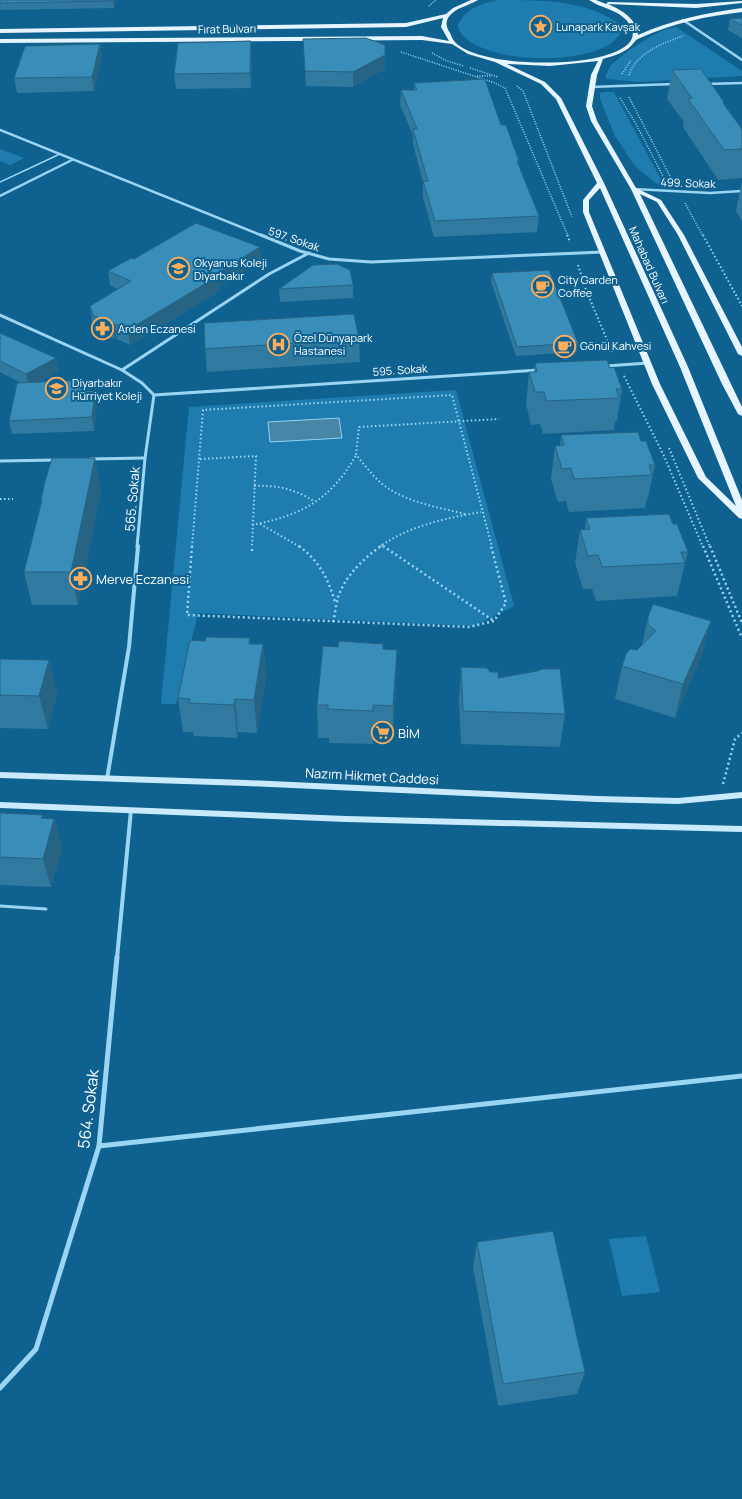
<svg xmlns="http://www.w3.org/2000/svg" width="742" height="1499" font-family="Manrope,sans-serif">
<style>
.green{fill:#1e7dae}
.water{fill:#4986a6;stroke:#8bd3f7}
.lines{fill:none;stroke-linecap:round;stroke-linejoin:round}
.path-far2{stroke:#9ad5f3;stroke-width:1.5;stroke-dasharray:1 1.5;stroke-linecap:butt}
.path-far1{stroke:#9ad5f3;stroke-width:2;stroke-dasharray:1.5 2.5;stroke-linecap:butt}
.path{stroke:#9ad5f3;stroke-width:2.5;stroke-dasharray:2 3;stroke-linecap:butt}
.lane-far1{stroke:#9ad5f3;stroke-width:1.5}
.lane{stroke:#9ad5f3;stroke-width:3}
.street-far3{stroke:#9ad5f3;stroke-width:2.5}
.street-far2{stroke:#9ad5f3;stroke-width:3}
.street-far1{stroke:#9ad5f3;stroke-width:4}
.street{stroke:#9ad5f3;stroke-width:5}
.secondary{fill:#c9eafd;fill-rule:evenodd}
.primary{fill:#e6f5ff;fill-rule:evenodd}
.wall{fill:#30799f}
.shaded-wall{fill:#276382}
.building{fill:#388db9;stroke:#276382}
.labels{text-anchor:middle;stroke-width:4;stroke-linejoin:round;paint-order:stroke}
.far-poi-label{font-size:11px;fill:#fff;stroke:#0f6290;text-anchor:start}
.far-street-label{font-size:11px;fill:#fff;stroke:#0f6290}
.street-label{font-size:13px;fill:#fff;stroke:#0f6290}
.poi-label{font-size:13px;fill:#fff;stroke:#0f6290;text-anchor:start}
.near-street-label{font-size:16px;fill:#fff;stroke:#0f6290}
</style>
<rect width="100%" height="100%" fill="#0f6290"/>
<!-- green -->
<g class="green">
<path d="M500 0C541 0 587 0 619 24L620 35C616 38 613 43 609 45 575 64 492 64 463 36 460 33 459 29 458 25 466 8 482 3 500 0Z"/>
<polygon points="676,27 742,71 742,76 639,82 608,79 605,77 611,65 628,51 650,37 664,30"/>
<polygon points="604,92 614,92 665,187 661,187 635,166 615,136 600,99 600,93"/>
<polygon points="0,149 24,158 10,165 0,161"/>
<polygon points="456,390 514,606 475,626 198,613 176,704 161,704 189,407"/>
<polygon points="646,1236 660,1292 622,1296 609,1239"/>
</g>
<!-- water -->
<polygon class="water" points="339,418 342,438 270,442 268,422"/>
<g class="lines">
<!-- path-far2 -->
<g class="path-far2">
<polyline points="429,6 436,0"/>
<polyline points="401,52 495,83 505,88 568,236"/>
<polyline points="432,53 447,61 464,66"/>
<polyline points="470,68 498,77"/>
<polyline points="622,74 631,60"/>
<path d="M629 75C636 53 663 43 683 36"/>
<polyline points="477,76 492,76"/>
<polyline points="517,86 523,91 572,217"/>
<polyline points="629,97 672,180"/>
<polyline points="620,98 636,124 665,180"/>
<polyline points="685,203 703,236"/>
</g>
<!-- path-far1 -->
<g class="path-far1">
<polyline points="567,235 570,242"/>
<polyline points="703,235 742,306"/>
<polyline points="578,265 586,290 613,354"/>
<polyline points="624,376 664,456 703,547"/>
<polyline points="669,448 710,547"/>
<polyline points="200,459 256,456 252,547"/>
<path d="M254 486C277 485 296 489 315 502"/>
<polyline points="0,499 13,499"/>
<path d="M465 514C437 507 404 502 381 483 372 475 364 464 356 455L359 427 499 419"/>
<polyline points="260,524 300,547"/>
<path d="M252 525C302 515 331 500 356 455"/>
<polyline points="381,545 384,547"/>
<polyline points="192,547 203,410 452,395 492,547"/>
<path d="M379 547C409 526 446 518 481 512"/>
</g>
<!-- path -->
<g class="path">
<polyline points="192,546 187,615 469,627 494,621 506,603 491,546"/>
<path d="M299 546C319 561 328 578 335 602"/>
<polyline points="383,546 494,621"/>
<polyline points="703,546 742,638"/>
<polyline points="710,546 742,623"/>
<polyline points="252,551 252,546"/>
<path d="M333 622C335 614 336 605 338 597 346 575 363 559 381 546"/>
<polyline points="723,784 735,739 742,733"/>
</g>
<!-- lane-far1 -->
<polyline class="lane-far1" points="0,182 60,154"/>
<!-- lane -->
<polyline class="lane" points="0,906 46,909"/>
<!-- street-far3 -->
<g class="street-far3">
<polyline points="683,20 742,60"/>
<polyline points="706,84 742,83"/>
<polyline points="591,87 674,84"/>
<polyline points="0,130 263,236"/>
<polyline points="634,189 710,193 742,191"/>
<polyline points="0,196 72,160"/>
</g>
<!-- street-far2 -->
<g class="street-far2">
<polyline points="261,235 300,251 329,259 371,262 603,252"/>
<polyline points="0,315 122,370 142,383 154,395 145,458 137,547"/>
<polyline points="606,366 648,363"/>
<polyline points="122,370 269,274 309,253"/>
<polyline points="154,395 539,370"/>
<polyline points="90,459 145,458"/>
<polyline points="0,461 56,460"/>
</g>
<!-- street-far1 -->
<g class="street-far1">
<polyline points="107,779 129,647 138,546"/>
<polyline points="117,958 131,810"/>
</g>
<!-- street -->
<g class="street">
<polyline points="99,1146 742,1076"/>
<polyline points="0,1388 36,1349 99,1146 117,957"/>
</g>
<!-- secondary -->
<g class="secondary">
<polygon points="0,772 246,780 597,796 678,798 742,792 742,798 678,804 597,802 246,786 0,778"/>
<polygon points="0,802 346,816 742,826 742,832 346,822 0,808"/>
</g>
<!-- primary -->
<path class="primary" d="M471 0H478C469 6 455 7 448 18 445 24 447 28 450 33 451 35 452 38 454 41 481 74 652 69 631 27 623 10 602 9 589 0H596L606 4 608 2 696 4 742 1V3L696 8 608 4C622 10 637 19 638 35 671 20 706 13 742 8V12C707 16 673 23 640 38 635 40 635 42 631 46 624 53 613 56 603 59L597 75 592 106 597 121 636 188 661 200 684 235 742 347V356L738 354 678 235 657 202 640 194 742 407V416L738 414 722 384 631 189 591 121 586 106 591 75 598 61 550 66 507 64 545 82 561 98 604 183 688 367 742 500V519L739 518 698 478 652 384 583 212V200L597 183 556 99 541 84 495 62 468 54 452 44 422 40 0 43V39L422 36 449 41 441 27 443 18 406 27 0 33V29L406 23 446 14 453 8ZM600 188 680 367 736 506 706 477 660 384 589 212V200Z"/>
</g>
<!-- wall -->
<g class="wall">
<polygon points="0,0 116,0 114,8 0,10"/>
<polygon points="742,18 742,38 728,30 730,19"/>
<polygon points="303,39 385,69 353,87 306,86"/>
<polygon points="100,44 102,58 94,91 17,93 14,78"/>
<polygon points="252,55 251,88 176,89 174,74"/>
<polygon points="672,70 724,105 742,129 742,178 718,180 683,127 684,122 667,99"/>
<polygon points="414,83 501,125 519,161 519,166 539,216 537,232 434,237 423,197 423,182 413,144 413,135 400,105 401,90 414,90"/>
<polygon points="742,181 742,221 736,211"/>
<polygon points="260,247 261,261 219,287 220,291 130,345 117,339 114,339 96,330 92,321 90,306 118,289 110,286 108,271 134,259"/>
<polygon points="492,273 578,343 576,352 516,356 491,282"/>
<polygon points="353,285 353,298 280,302 279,289"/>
<polygon points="0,333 56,358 58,371 38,382 87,380 89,391 97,404 94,431 12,434 9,421 21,383 0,372"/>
<polygon points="359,339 360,362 207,372 205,349"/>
<polygon points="535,363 610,368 622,389 617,421 615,422 614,430 543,434 540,424 531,425 526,404 529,372 534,372"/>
<polygon points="561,435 641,441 655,465 648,498 647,498 645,508 569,512 566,501 558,502 551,479 555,446 560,445"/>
<polygon points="101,491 78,605 32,605 24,572 42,503 41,500"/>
<polygon points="586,518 673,524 688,552 677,596 596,601 592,589 583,589 575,563 580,530 585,529"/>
<polygon points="648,617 711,621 702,654 675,718 615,699 622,666 642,645"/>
<polygon points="250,638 251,644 263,644 266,677 257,733 238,732 237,738 194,736 193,732 183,732 178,698 205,641"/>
<polygon points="383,649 396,683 393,739 373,738 373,744 329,743 329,738 318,738 317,705"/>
<polygon points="0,659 49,660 57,693 48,729 0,728"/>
<polygon points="461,667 490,672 498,678 565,714 560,747 461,744 459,700"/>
<polygon points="0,813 43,815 44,819 54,819 62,848 51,887 0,885"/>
<polygon points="477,1242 585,1372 577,1394 498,1406 473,1267"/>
</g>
<!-- shaded-wall -->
<g class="shaded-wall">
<polygon points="114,0 116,0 114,8 113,1"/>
<polygon points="251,41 252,55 251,88 250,73"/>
<polygon points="100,44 102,58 94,91 92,77"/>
<polygon points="385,55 385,69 353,87 353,72"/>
<polygon points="260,247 261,261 219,287 220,291 130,345 128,330"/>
<polygon points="112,324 115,324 117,339 114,339"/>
<polygon points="56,358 58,371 29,387 26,374"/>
<polygon points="87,380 89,393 86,391"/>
<polygon points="95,391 97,404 94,431 92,417"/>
<polygon points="95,458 101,491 78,605 71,572"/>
<polygon points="711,621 702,654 675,718 683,684"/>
<polygon points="263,644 266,677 257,733 254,700"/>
<polygon points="397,650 396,683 393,739 393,706"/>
<polygon points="49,660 57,693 48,729 39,696"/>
<polygon points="235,699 238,732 237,738 234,705"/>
<polygon points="43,815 49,837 54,819 62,848 51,887 43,859 41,818"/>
</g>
<!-- building -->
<g class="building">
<polygon points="0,0 114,0 113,1 0,3"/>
<polygon points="742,18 742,25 730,19"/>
<polygon points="366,38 385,45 385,55 353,72 305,71 303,39"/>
<polygon points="251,41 250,73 174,74 178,43"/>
<polygon points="100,44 92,77 14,78 25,46"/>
<polygon points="701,69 724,102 723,103 742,129 742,149 724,150 688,99 692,98 672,70"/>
<polygon points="485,79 501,125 506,125 519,161 517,161 539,216 435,221 423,181 428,181 413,129 417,129 401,90 417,90 414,83"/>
<polygon points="196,223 260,247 215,275 218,276 128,330 115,324 112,324 93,315 90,306 131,281 108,271 131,258 134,259"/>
<polygon points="337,264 350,270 353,285 279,289 313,265"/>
<polygon points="549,270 578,343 517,347 492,273"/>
<polygon points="354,314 359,339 205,349 204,323"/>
<polygon points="0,333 56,358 26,374 0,361"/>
<polygon points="607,360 610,368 614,367 622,389 616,389 619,398 546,401 544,392 535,392 529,372 537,372 535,363"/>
<polygon points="87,380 86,391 95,391 92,417 9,421 17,383"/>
<polygon points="638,432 641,441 646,441 655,465 649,465 652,475 574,479 571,468 562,469 555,446 564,445 561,435"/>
<polygon points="52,458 95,458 71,572 24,572 42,500 41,500 45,481"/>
<polygon points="669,514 673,524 677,524 688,552 681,552 685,563 602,567 598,555 588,556 580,530 590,529 586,518"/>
<polygon points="653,604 711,621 683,684 622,666 626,654 630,649 637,650 656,631 648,625 648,617"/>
<polygon points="206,637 250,638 249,644 263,644 254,700 235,699 234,705 189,703 190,699 178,698 190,640 205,641"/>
<polygon points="339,641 383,644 383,649 397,650 393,706 373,705 373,711 328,709 328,705 317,705 323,646 338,647"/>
<polygon points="0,659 49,660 39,696 0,695"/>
<polygon points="461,667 487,668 490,672 498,672 498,678 537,671 543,669 560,669 565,714 463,711"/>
<polygon points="0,813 43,815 41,818 54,819 43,859 0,857"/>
<polygon points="553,1231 585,1372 503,1384 477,1242"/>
</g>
<!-- icons -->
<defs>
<symbol id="sight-ring" viewBox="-11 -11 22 22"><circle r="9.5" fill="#0f6290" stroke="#ffae5c" stroke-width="1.5"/><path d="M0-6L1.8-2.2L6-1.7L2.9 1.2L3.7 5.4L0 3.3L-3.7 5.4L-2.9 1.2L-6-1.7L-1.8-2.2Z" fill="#ffae5c"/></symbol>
<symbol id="school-ring" viewBox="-11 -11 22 22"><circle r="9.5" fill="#0f6290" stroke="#ffae5c" stroke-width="1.5"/><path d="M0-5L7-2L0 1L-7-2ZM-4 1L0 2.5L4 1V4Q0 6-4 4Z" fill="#ffae5c"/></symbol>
<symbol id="cafe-ring" viewBox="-11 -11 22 22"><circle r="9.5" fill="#0f6290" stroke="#ffae5c" stroke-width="1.5"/><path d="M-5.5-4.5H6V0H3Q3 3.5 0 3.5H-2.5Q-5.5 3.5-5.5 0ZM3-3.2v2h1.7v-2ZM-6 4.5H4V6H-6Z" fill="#ffae5c"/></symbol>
<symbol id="pharmacy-ring" viewBox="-11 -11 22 22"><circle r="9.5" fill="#0f6290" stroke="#ffae5c" stroke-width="1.5"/><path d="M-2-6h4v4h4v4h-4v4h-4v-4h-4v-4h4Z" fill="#ffae5c"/></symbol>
<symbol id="hospital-ring" viewBox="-11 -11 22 22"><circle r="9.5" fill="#0f6290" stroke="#ffae5c" stroke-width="1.5"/><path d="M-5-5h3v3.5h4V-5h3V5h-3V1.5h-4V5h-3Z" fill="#ffae5c"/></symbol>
<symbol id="supermarket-ring" viewBox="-11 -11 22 22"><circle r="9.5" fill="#0f6290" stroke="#ffae5c" stroke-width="1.5"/><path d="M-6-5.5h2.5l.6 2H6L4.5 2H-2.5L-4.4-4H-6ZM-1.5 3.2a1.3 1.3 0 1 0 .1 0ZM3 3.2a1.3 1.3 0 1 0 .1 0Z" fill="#ffae5c"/></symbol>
</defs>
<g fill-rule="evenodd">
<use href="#sight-ring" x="528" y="14" width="25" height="25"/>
<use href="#school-ring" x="166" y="256" width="25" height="25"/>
<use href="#cafe-ring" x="530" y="274" width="25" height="25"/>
<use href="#pharmacy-ring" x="90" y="316" width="25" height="25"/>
<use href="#hospital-ring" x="266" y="332" width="25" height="25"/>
<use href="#cafe-ring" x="552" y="334" width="25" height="25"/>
<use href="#school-ring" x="44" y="376" width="25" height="25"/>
<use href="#pharmacy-ring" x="68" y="566" width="25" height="25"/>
<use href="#supermarket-ring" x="370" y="720" width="25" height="25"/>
</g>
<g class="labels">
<!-- far-poi labels -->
<g class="far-poi-label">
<text x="556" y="31">Lunapark Kavşak</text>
<text x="194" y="267">Okyanus Koleji<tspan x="194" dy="13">Diyarbakır</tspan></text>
<text x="558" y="284">City Garden<tspan x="558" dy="13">Coffee</tspan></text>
<text x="118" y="333">Arden Eczanesi</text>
<text x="294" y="342">Özel Dünyapark<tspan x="294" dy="13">Hastanesi</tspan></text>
<text x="580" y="350">Gönül Kahvesi</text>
<text x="72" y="387">Diyarbakır<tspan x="72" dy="13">Hürriyet Koleji</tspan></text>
</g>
<!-- far-street labels -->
<g class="far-street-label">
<text transform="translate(227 29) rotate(-1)" y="4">Fırat Bulvarı</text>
<text transform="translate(688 183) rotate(2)" y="4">499. Sokak</text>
<text transform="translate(294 239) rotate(19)" y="4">597. Sokak</text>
<text transform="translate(649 265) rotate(66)" y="4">Mahabad Bulvarı</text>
<text transform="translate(400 370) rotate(-4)" y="4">595. Sokak</text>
</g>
<!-- street labels -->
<g class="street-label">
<text transform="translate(132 499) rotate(-85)" y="5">565. Sokak</text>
<text transform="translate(372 776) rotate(3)" y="5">Nazım Hikmet Caddesi</text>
</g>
<!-- poi labels -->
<g class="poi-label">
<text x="96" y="584">Merve Eczanesi</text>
<text x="398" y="738">BİM</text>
</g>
<!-- near-street labels -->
<g class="near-street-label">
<text transform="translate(88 1109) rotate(-83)" y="6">564. Sokak</text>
</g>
</g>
</svg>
